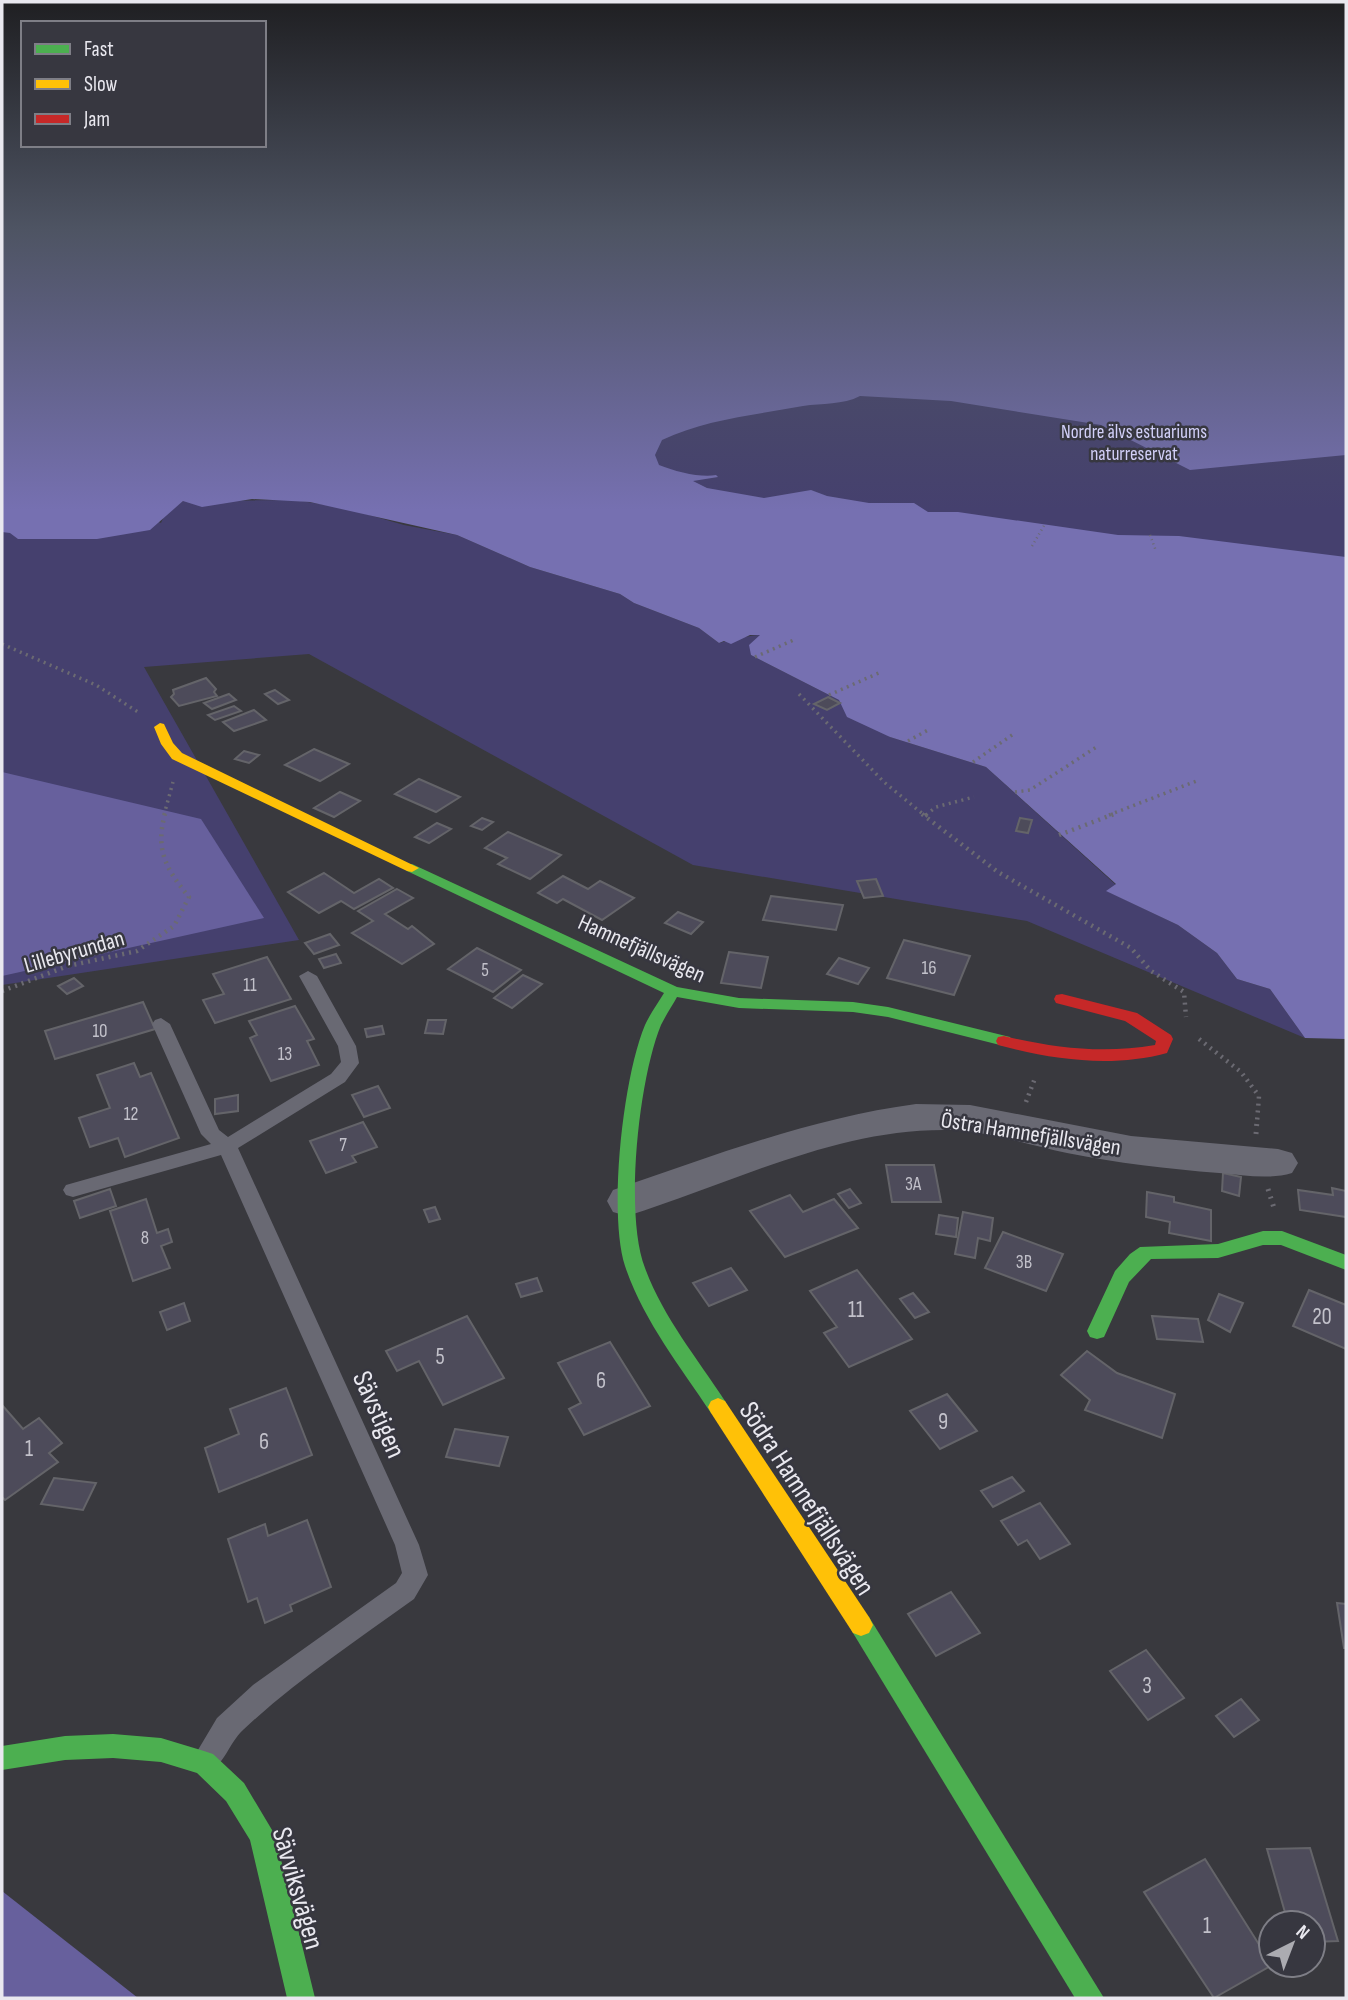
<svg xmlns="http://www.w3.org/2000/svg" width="1348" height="2000" font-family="'Sofia Sans Condensed',sans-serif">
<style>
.green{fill:#45406e}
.forest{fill:#67609d}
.water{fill:#7670b1}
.building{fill:#4d4b5a;stroke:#646469;stroke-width:2}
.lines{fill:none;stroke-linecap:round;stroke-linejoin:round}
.path-far3{stroke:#6b6a72;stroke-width:2.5;stroke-dasharray:1 3.5;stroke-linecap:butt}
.path-far2{stroke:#6b6a72;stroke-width:3.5;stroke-dasharray:2 4.5;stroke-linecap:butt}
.path-far1{stroke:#6b6a72;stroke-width:4.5;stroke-dasharray:2 5;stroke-linecap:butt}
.path{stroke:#6b6a72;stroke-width:5;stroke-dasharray:2 6;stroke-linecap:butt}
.lane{fill:#696973;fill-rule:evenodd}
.street{fill:#696973;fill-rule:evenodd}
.fast{fill:#4caf50;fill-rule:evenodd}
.slow{fill:#ffc107;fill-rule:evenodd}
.jam{fill:#c62828;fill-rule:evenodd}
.labels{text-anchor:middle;stroke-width:5;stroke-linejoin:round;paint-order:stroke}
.far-park-label{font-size:19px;fill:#d2d0f8;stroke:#373740}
.number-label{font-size:19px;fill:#c2c1ca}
.street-label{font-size:23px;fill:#e9e8ef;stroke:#373740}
.near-number-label{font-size:23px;fill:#c2c1ca}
.near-street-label{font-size:28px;fill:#e9e8ef;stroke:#373740}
</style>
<rect width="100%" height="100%" fill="#39393e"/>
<!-- green -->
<path class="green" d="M2 230H1346V807L503 507 83 487 161 523 164 516 183 501 295 500 345 508 404 525 457 535 530 567 620 594 634 603 699 628 719 643C725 641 755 634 761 635L751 655 839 700 890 737 986 767 1116 885 1107 891 1178 925 1217 953 1237 979 1270 989 1305 1038 1027 921 693 865 309 654 144 667 299 940 2 985Z"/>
<!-- forest -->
<g class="forest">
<polygon points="2,772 201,819 264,918 2,976"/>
<polygon points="2,1891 138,1998 2,1998"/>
</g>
<!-- water -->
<path class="water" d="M2 230H1346V455L1190 470 1101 425 951 401 860 396C843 405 822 403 803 406 755 415 706 419 662 440L655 455 659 465C676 472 702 478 716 475L718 477 693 481 707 488 764 498 811 490 827 496 869 503H914L928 512H958L1118 535 1179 536 1346 557V1039L1305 1038 1270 989 1237 979 1217 953 1178 925 1106 891 1116 884 986 767 890 737 847 717 839 700 751 655 749 645 760 635H750L731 644 724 641 719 643 699 628 634 603 620 594 530 567 457 535 310 502 252 499 202 507 183 501 150 530 97 539H18L10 533 2 532Z"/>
<!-- building -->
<g class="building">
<polygon points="206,678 216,689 214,692 217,696 179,706 171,697 174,694 173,690"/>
<polygon points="275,690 289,700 278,704 265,694"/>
<polygon points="229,694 236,700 212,709 204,703"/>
<polygon points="828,697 840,703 827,710 814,704"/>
<polygon points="234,706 241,711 215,720 208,715"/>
<polygon points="254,710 266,720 234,731 223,722"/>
<polygon points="314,749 349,764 320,781 285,765"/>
<polygon points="244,751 259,755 249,763 235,759"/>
<polygon points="419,779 460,797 436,812 395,794"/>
<polygon points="340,792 360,801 334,817 314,808"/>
<polygon points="482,818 493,822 482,830 471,826"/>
<polygon points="1020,818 1032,820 1028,833 1016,831"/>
<polygon points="437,823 451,829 429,843 415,837"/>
<polygon points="508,832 561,855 530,879 498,864 507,858 485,848"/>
<polygon points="324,873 354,893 379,879 393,888 354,909 341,901 319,913 288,892"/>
<polygon points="563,876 588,889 600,881 634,898 602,920 563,899 557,903 538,893"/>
<polygon points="876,879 883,896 864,898 857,881"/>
<polygon points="397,889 413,898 385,914 408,929 412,926 434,944 402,964 352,933 373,921 358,911"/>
<polygon points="771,896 843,905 836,930 763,920"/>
<polygon points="678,912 703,922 691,934 665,923"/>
<polygon points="330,934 339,945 314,954 305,943"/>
<polygon points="904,940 970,956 954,995 887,978"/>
<polygon points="477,948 521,970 493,992 448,969"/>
<polygon points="729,952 768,957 761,988 721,983"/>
<polygon points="336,954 341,963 324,968 319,959"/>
<polygon points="267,957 291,999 215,1023 203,1000 224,994 213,974"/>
<polygon points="839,958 869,968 858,984 827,974"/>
<polygon points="523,975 542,984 512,1008 494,998"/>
<polygon points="74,978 83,986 67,994 58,986"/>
<polygon points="143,1002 155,1029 55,1059 45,1031"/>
<polygon points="295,1006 314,1039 307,1041 319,1065 271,1081 250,1038 257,1035 249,1021"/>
<polygon points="428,1020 446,1020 443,1034 425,1033"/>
<polygon points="382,1026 384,1034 367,1037 365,1029"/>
<polygon points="134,1063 140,1077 151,1073 179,1138 125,1157 118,1138 90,1147 79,1118 110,1108 97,1075"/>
<polygon points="378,1086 390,1108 364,1117 352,1095"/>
<polygon points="238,1095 238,1111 215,1114 215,1099"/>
<polygon points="363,1122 377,1147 352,1156 356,1162 326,1173 310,1141"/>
<polygon points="886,1165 934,1165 941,1202 892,1202"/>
<polygon points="1223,1173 1241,1177 1239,1196 1222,1191"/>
<polygon points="1332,1188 1346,1191 1346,1217 1300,1210 1298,1190 1333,1195"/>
<polygon points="110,1189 116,1206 80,1218 74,1201"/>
<polygon points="850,1189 861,1203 849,1208 838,1194"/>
<polygon points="1147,1192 1174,1197 1174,1202 1211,1210 1211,1241 1169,1233 1170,1222 1146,1217"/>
<polygon points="790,1195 803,1212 834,1199 858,1228 785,1257 750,1211"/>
<polygon points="146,1199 157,1233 168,1229 172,1242 161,1246 170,1268 133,1281 110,1211"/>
<polygon points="435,1207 440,1219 429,1222 424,1210"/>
<polygon points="963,1212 993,1218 990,1241 978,1238 975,1258 955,1254"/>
<polygon points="939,1215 958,1218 956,1237 936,1234"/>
<polygon points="1003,1232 1063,1254 1046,1291 985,1268"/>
<polygon points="731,1268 747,1290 709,1306 693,1283"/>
<polygon points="857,1270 912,1339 849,1367 824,1333 837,1327 810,1291"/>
<polygon points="537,1278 542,1291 521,1297 516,1284"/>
<polygon points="1309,1290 1346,1305 1346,1349 1293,1326"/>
<polygon points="913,1293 929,1312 915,1318 900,1299"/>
<polygon points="1219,1294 1243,1303 1230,1332 1208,1320"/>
<polygon points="184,1303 190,1321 167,1330 160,1312"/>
<polygon points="467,1316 504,1378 443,1405 419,1361 397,1371 386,1351"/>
<polygon points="1152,1316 1198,1319 1203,1342 1157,1339"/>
<polygon points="610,1342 650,1406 584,1435 569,1409 581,1403 558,1363"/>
<polygon points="1087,1351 1117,1373 1175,1394 1162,1438 1085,1410 1090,1400 1061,1375"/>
<polygon points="286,1388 312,1455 219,1492 205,1448 239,1434 230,1409"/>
<polygon points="947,1394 977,1431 940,1449 910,1411"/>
<polygon points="2,1405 23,1429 39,1418 62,1443 49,1453 58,1462 5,1500 2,1497"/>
<polygon points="455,1429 508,1437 499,1466 446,1457"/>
<polygon points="1012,1477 1024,1491 993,1507 981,1491"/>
<polygon points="54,1478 96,1483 83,1510 41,1504"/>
<polygon points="1040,1503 1070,1544 1040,1559 1027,1540 1018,1545 1001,1521"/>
<polygon points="307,1520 331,1587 290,1605 292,1611 265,1623 257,1598 248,1602 228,1539 265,1524 268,1536"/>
<polygon points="951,1592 980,1633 936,1656 908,1614"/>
<polygon points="1337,1603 1346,1604 1346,1648 1344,1648"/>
<polygon points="1146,1650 1184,1698 1148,1720 1110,1671"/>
<polygon points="1241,1699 1259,1720 1234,1737 1216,1716"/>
<polygon points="1310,1848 1338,1941 1313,1942 1313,1923 1288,1923 1267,1849"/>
<polygon points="1205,1859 1272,1965 1214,1998 1144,1892"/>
</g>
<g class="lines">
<!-- path-far3 -->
<g class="path-far3">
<polyline points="1150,535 1156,551"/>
<polyline points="1032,546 1045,524"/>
</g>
<!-- path-far2 -->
<g class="path-far2">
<polyline points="2,644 96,685 138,712"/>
<polyline points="755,657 796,639"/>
<polyline points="799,694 884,782 924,815"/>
<polyline points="829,695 881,672"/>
<polyline points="908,741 928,730"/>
<polyline points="973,762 1015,733"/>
<polyline points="1015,792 1030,790 1098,746"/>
<polyline points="164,815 173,782"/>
<polyline points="926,815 936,807 974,797"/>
<polyline points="1109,815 1199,780"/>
</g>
<!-- path-far1 -->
<g class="path-far1">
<polyline points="922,814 998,872 1131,948 1151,971 1184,992 1186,1017"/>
<polyline points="925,816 928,814"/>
<polyline points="1059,835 1114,814"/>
<path d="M2 991 68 966 137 951 174 926 189 897C166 869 155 850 165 814"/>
<polyline points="1199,1039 1241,1072 1259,1096 1257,1122"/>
<polyline points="1026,1102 1035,1078"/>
</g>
<!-- path -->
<g class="path">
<polyline points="1256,1134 1257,1120"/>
<polyline points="1268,1189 1274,1208"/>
</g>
<!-- lane -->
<path class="lane" d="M308 971 317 976 356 1046 359 1063 345 1082 238 1148 419 1545 428 1575 414 1599C356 1641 295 1681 243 1730 229 1743 224 1766 206 1774L196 1770 192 1760 217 1718 253 1685 396 1583 402 1573 395 1545 221 1155 73 1197 66 1195 63 1190 66 1185 211 1144 201 1134 152 1024 155 1020 161 1018 170 1024 219 1130 228 1137 331 1074 341 1062 338 1046 299 976Z"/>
<!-- street -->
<path class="street" d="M916 1104 970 1105 1131 1136 1278 1149 1292 1153 1298 1163 1292 1173C1269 1180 1243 1175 1219 1173 1168 1169 1117 1163 1067 1153 1029 1145 991 1132 952 1130 838 1127 734 1183 627 1216L613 1212 607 1201 613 1190C713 1156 811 1118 916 1104Z"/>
<!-- fast -->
<g class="fast">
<path d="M412 864 677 987 739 998 853 1002 888 1007 1010 1037 1012 1041 1004 1046 888 1017 853 1012 739 1008 677 997C672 1006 666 1015 661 1025 639 1078 624 1214 645 1268 663 1317 697 1358 725 1401L728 1407 725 1413 718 1416 711 1413C680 1366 643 1320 625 1266 608 1213 623 1077 645 1025 650 1014 658 1003 664 993L407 871 405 868 407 865Z"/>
<polygon points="1263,1231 1282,1231 1346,1255 1346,1270 1281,1245 1263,1245 1218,1258 1151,1259 1129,1282 1104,1337 1097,1339 1090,1337 1087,1331 1115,1271 1130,1254 1140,1247 1218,1244"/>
<polygon points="861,1614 869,1617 1104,1998 1075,1998 853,1633 849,1625 853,1617"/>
<polygon points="113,1734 161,1738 204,1751 213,1754 244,1783 275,1835 315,1998 287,1998 250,1840 226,1801 197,1773 161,1762 113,1758 65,1760 2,1770 2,1746 65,1736"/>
</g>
<!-- slow -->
<g class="slow">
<polygon points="160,723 164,724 173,743 182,753 419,868 412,872 407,871 172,759 161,744 154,727"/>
<polygon points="718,1398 725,1401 869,1617 873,1625 869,1633 861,1636 853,1633 711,1413 708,1407 711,1401"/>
</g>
<!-- jam -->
<path class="jam" d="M1062 994 1137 1013 1171 1035 1173 1039 1167 1053C1112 1068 1053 1060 998 1045L996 1041 998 1037 1004 1036C1054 1048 1103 1054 1155 1045L1156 1041 1125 1021 1056 1003 1054 999 1056 995Z"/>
</g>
<!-- sky -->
<linearGradient id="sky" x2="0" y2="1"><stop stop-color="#1f1f22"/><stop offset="0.45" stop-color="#4e5463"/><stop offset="1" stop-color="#4e5463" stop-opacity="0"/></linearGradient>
<rect width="1348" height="510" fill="url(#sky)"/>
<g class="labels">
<!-- far-park labels -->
<g class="far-park-label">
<text x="1134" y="438">Nordre älvs estuariums<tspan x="1134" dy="22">naturreservat</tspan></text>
</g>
<!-- number labels -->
<g class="number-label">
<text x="929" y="974">16</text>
<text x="485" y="976">5</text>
<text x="250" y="991">11</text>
<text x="100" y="1037">10</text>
<text x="285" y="1060">13</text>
<text x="131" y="1120">12</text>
<text x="343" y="1151">7</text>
<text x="913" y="1190">3A</text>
<text x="145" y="1244">8</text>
<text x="1024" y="1268">3B</text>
</g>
<!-- street labels -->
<g class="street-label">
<text transform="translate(642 948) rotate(24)" y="8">Hamnefjällsvägen</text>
<text transform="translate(74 951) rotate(-16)" y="8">Lillebyrundan</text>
<text transform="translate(1031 1133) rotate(9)" y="8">Östra Hamnefjällsvägen</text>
</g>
<!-- near-number labels -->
<g class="near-number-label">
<text x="856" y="1317">11</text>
<text x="1322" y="1324">20</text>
<text x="440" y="1364">5</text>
<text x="601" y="1388">6</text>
<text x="943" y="1429">9</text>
<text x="264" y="1449">6</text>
<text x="29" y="1456">1</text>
<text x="1147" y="1693">3</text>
<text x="1207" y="1933">1</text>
</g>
<!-- near-street labels -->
<g class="near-street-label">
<text transform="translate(380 1414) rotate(66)" y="10">Sävstigen</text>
<text transform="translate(808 1498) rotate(57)" y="10">Södra Hamnefjällsvägen</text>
<text transform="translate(299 1888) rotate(74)" y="10">Sävviksvägen</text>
</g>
</g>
<!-- border -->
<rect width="1348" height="2000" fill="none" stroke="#e9e8ef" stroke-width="7"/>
<!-- legend -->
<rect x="21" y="21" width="245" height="126" fill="#373740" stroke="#7e7e86" stroke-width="2"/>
<rect x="35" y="44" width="35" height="10" fill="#4caf50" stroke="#7e7e86" stroke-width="2"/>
<text x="84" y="56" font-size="21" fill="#e9e8ef">Fast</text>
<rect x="35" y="79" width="35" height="10" fill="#ffc107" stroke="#7e7e86" stroke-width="2"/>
<text x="84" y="91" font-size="21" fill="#e9e8ef">Slow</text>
<rect x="35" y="114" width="35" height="10" fill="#c62828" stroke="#7e7e86" stroke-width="2"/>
<text x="84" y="126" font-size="21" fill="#e9e8ef">Jam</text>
<!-- north arrow -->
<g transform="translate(1292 1944) rotate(42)"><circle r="33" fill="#373740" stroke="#7e7e86" stroke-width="2"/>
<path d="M0-5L12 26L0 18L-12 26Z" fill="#ababb1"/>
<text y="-10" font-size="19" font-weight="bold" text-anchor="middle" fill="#e9e8ef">N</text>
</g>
</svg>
